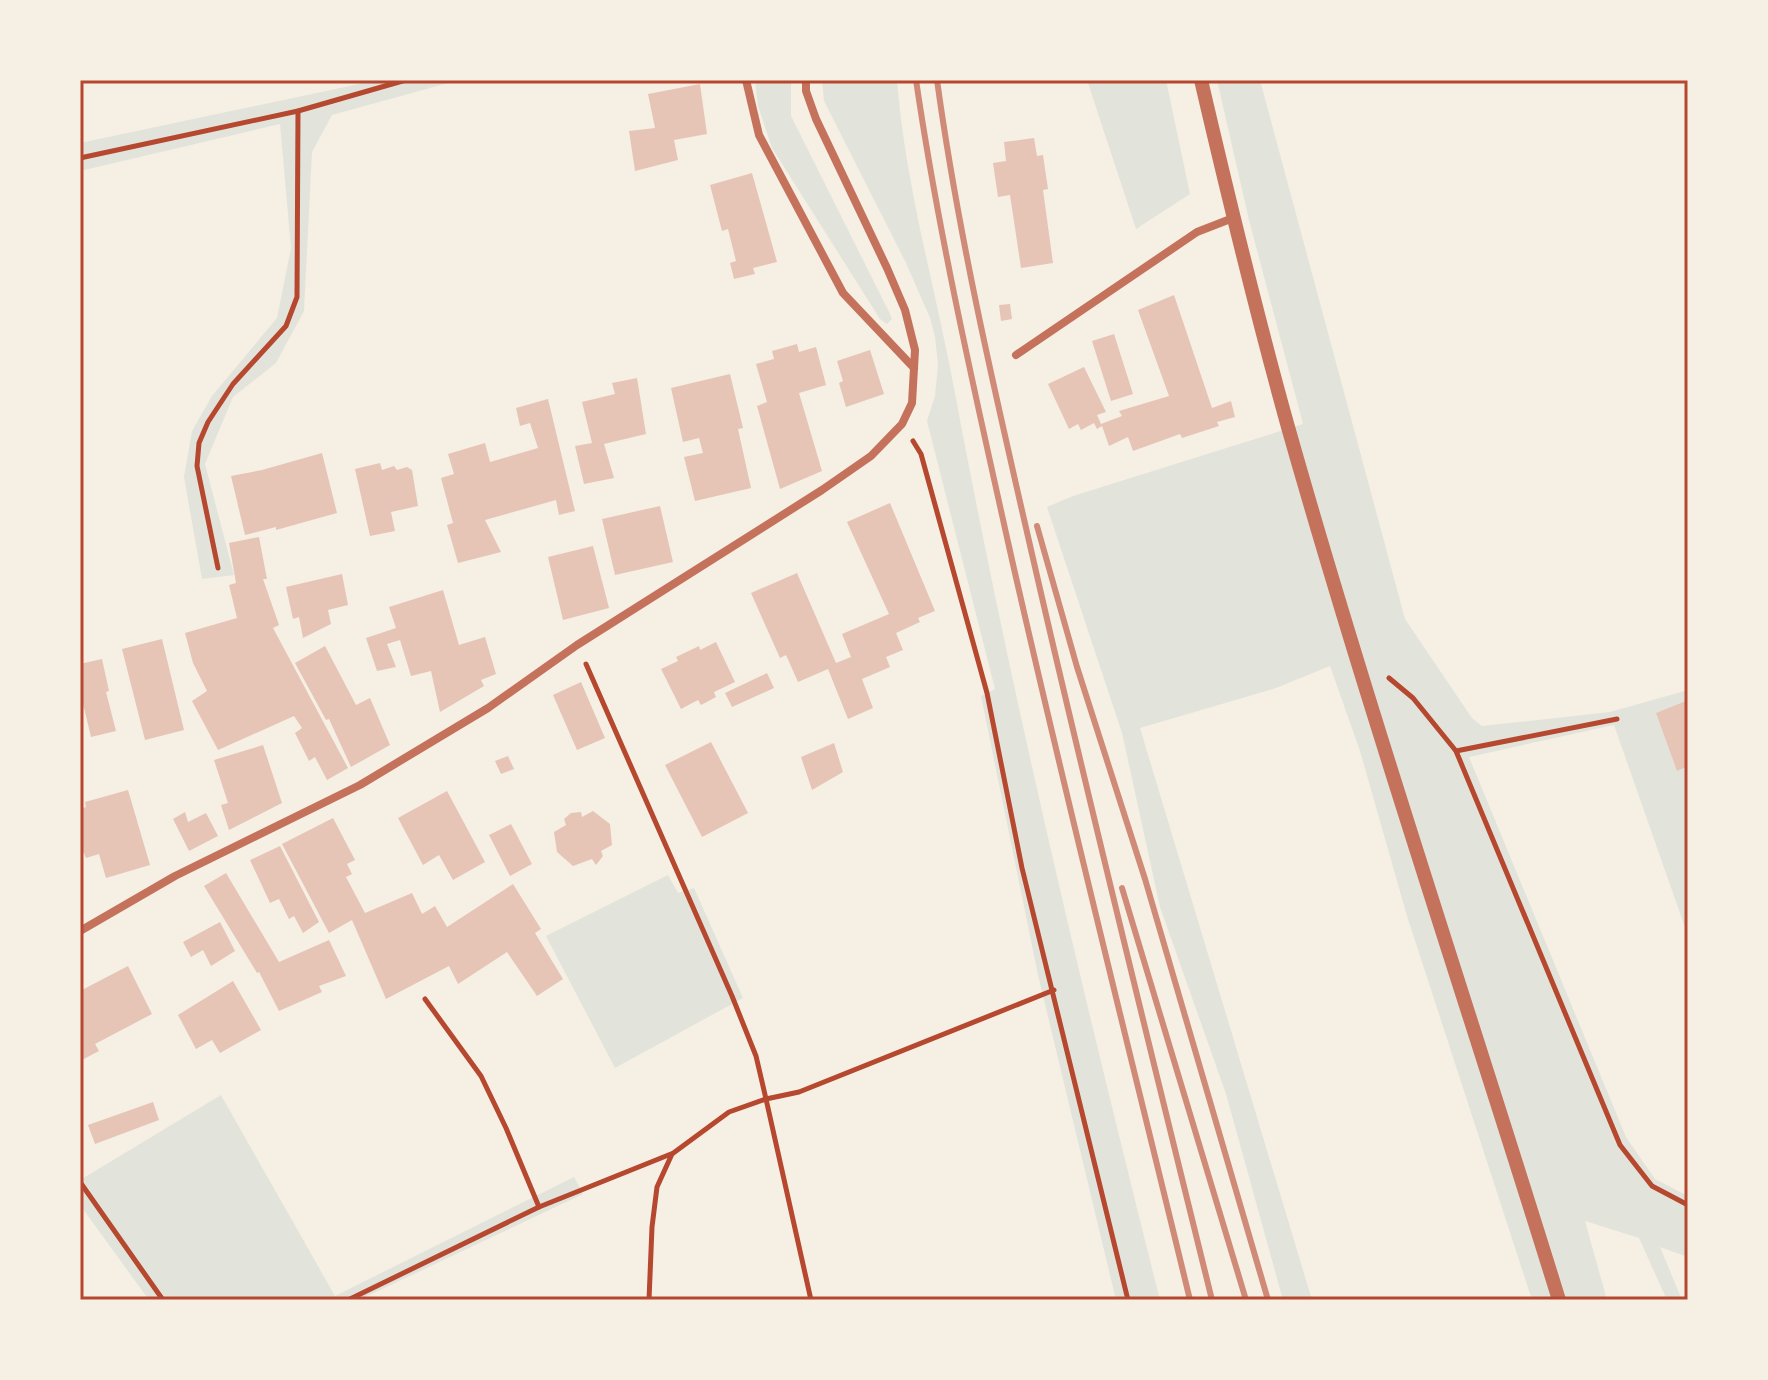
<svg xmlns="http://www.w3.org/2000/svg" width="1768" height="1380" font-family="'PT Sans',sans-serif">
<style>
.green{fill:#e2e4dc}
.building{fill:#e6c5b7}
.lines{fill:none;stroke-linecap:round;stroke-linejoin:round}
.path{stroke:#b5482f;stroke-width:5}
.minor{stroke:#c5725c;stroke-width:8}
.tertiary{stroke:#c5725c;stroke-width:14}
.rail{stroke:#cf8b77;stroke-width:6}
.neatline{fill:none;stroke:#b5482f;stroke-width:3}
</style>
<rect width="100%" height="100%" fill="#f6efe4"/>
<!-- green -->
<g class="green">
<polygon points="378,80 459,80 332,115 312,152 304,311 276,363 233,397 205,464 234,575 202,579 184,477 192,431 212,396 277,318 291,248 280,124 80,171 80,143"/>
<polygon points="755,80 791,80 791,116 890,314 892,319 887,324 880,319 772,148 758,106"/>
<path d="M822 80H897C905 184 935 286 954 388 1011 694 1084 998 1160 1300H1116L1038 975 981 696 995 689 927 421 935 396 938 365 935 337 930 318 906 263 824 101Z"/>
<polygon points="1087,80 1166,80 1190,194 1136,229"/>
<polygon points="1217,80 1260,80 1405,619 1472,718 1482,726 1610,712 1688,690 1688,936 1614,725 1469,757 1626,1137 1655,1179 1688,1196 1688,1257 1660,1247 1682,1300 1667,1300 1639,1238 1585,1221 1607,1300 1532,1300 1407,916 1360,751 1330,666 1276,688 1140,728 1312,1300 1283,1300 1226,1094 1160,907 1122,733 1047,507 1073,496 1303,424 1249,220"/>
<polygon points="668,875 678,893 694,888 743,998 615,1068 546,936"/>
<polygon points="221,1095 335,1296 574,1177 583,1194 359,1300 149,1300 80,1205 80,1180"/>
</g>
<!-- building -->
<g class="building">
<polygon points="700,84 707,134 674,140 678,160 635,171 629,131 655,128 648,94"/>
<polygon points="1034,138 1037,156 1043,155 1048,189 1043,190 1053,263 1021,268 1010,195 998,197 993,163 1006,161 1004,142"/>
<polygon points="752,173 777,262 753,268 755,274 734,279 730,263 736,261 728,229 722,231 710,185"/>
<polygon points="1174,295 1212,408 1231,401 1235,417 1217,422 1219,426 1182,438 1180,434 1133,451 1128,437 1109,446 1102,426 1097,429 1094,423 1081,430 1078,424 1069,429 1048,384 1084,367 1106,412 1097,415 1101,424 1122,416 1119,411 1169,396 1138,310"/>
<polygon points="1010,304 1012,319 1001,321 999,305"/>
<polygon points="1114,334 1133,394 1111,401 1092,341"/>
<polygon points="797,344 799,352 816,347 826,385 799,393 822,471 780,489 757,406 767,402 756,364 774,359 772,351"/>
<polygon points="870,350 884,394 846,407 839,383 843,381 837,361"/>
<polygon points="730,374 743,428 738,429 751,488 695,501 684,457 703,453 699,438 683,442 671,388"/>
<polygon points="637,378 646,434 604,444 614,478 584,484 575,446 592,443 582,402 615,394 612,383"/>
<polygon points="548,399 575,511 559,515 556,500 485,520 501,552 458,563 447,525 453,523 441,478 454,474 448,454 485,443 490,462 538,448 530,423 520,426 516,408"/>
<polygon points="322,453 337,513 276,530 276,527 245,535 231,476 262,470"/>
<polygon points="380,463 382,470 394,466 397,470 407,467 412,470 418,506 391,512 395,531 370,536 355,469"/>
<polygon points="890,503 935,611 918,618 920,622 896,633 903,650 886,657 890,667 862,679 873,708 848,719 828,669 798,682 786,655 780,658 751,593 797,573 836,663 851,657 842,634 889,614 847,522"/>
<polygon points="660,506 673,562 615,575 602,519"/>
<polygon points="259,537 267,579 263,579 279,625 273,628 348,768 327,780 315,757 309,761 295,733 302,728 294,716 218,750 192,701 207,691 193,663 185,633 237,618 229,585 236,583 229,543"/>
<polygon points="593,546 609,608 563,620 548,557"/>
<polygon points="342,574 348,605 328,610 331,624 303,638 299,617 293,619 286,587"/>
<polygon points="443,590 459,645 485,637 496,674 481,680 484,686 440,712 431,671 411,676 400,640 387,644 396,667 377,671 366,638 396,628 389,607"/>
<polygon points="162,639 184,730 145,740 122,649"/>
<polygon points="716,642 735,682 714,692 716,697 701,705 698,700 681,709 661,669 678,661 676,657 699,646 700,650"/>
<polygon points="325,646 356,705 370,698 390,745 351,767 329,719 326,720 295,663"/>
<polygon points="102,659 109,691 106,692 116,731 91,737 80,691 80,664"/>
<polygon points="767,673 774,688 732,707 725,693"/>
<polygon points="581,682 605,738 577,750 553,695"/>
<polygon points="1686,701 1688,766 1677,771 1656,713"/>
<polygon points="711,742 748,813 702,837 665,765"/>
<polygon points="834,743 843,772 812,790 801,757"/>
<polygon points="263,745 282,803 229,830 221,805 228,803 214,760"/>
<polygon points="508,756 514,769 501,774 495,761"/>
<polygon points="128,790 150,865 106,878 99,854 86,858 80,844 80,809 86,807 85,802"/>
<polygon points="447,791 485,862 453,880 439,855 423,865 398,818"/>
<polygon points="593,811 610,824 612,845 601,851 603,856 596,865 592,859 573,866 557,852 554,832 566,825 564,819 571,813 581,812 582,817"/>
<polygon points="185,812 188,822 206,813 218,836 189,851 173,819"/>
<polygon points="333,818 355,860 347,864 352,874 346,877 365,913 412,893 422,914 435,906 447,927 513,884 541,929 535,933 563,979 537,996 507,952 458,984 449,966 386,999 352,920 329,933 282,844"/>
<polygon points="511,824 532,864 510,876 489,835"/>
<polygon points="280,846 319,922 303,933 294,916 289,919 279,899 270,903 250,860"/>
<polygon points="226,873 279,962 329,940 346,976 319,986 322,992 279,1011 259,972 257,973 204,886"/>
<polygon points="220,922 235,951 211,966 203,950 191,957 183,942"/>
<polygon points="128,966 152,1014 95,1044 99,1051 80,1061 80,991"/>
<polygon points="233,981 261,1030 220,1053 212,1040 196,1049 178,1015"/>
<polygon points="153,1102 159,1120 95,1144 88,1125"/>
</g>
<g class="lines">
<!-- path -->
<g class="path">
<polyline points="80,158 298,111 406,80"/>
<polyline points="913,441 921,454 987,693 1022,868 1128,1300"/>
<polyline points="218,568 197,466 199,443 208,422 233,384 286,326 297,297 298,111"/>
<polyline points="586,664 732,996 756,1056 766,1099 729,1112 672,1154 657,1187 652,1227 649,1300"/>
<polyline points="1389,678 1413,698 1456,751 1620,1145 1652,1186 1688,1205"/>
<polyline points="1456,751 1617,719"/>
<polyline points="425,999 481,1076 506,1128 539,1207"/>
<polyline points="80,1182 163,1300"/>
<polyline points="348,1300 539,1207 671,1154"/>
<polyline points="811,1300 766,1099 799,1092 1054,990"/>
</g>
<!-- minor -->
<g class="minor">
<polyline points="746,80 759,135 843,293 914,368"/>
<polyline points="1016,355 1197,232 1233,218"/>
<polyline points="80,931 175,876 360,785 488,708 577,645 822,490 871,456 902,424 912,403 914,368 915,350 905,310 887,268 816,119 806,91 806,80"/>
</g>
<!-- tertiary -->
<path class="tertiary" d="M1201 80C1228 196 1256 312 1288 427 1371 720 1469 1009 1559 1300"/>
<!-- rail -->
<g class="rail">
<path d="M916 80C939 236 974 389 1008 542 1065 796 1129 1048 1190 1300"/>
<path d="M937 80C959 240 996 397 1032 554 1089 804 1151 1052 1212 1300"/>
<polyline points="1037,526 1077,667 1145,879 1268,1300"/>
<polyline points="1122,888 1246,1300"/>
</g>
</g>
<!-- border -->
<rect width="1768" height="1380" fill="none" stroke="#f6efe4" stroke-width="164"/>
<rect x="82" y="82" width="1604" height="1216" class="neatline"/>
</svg>
